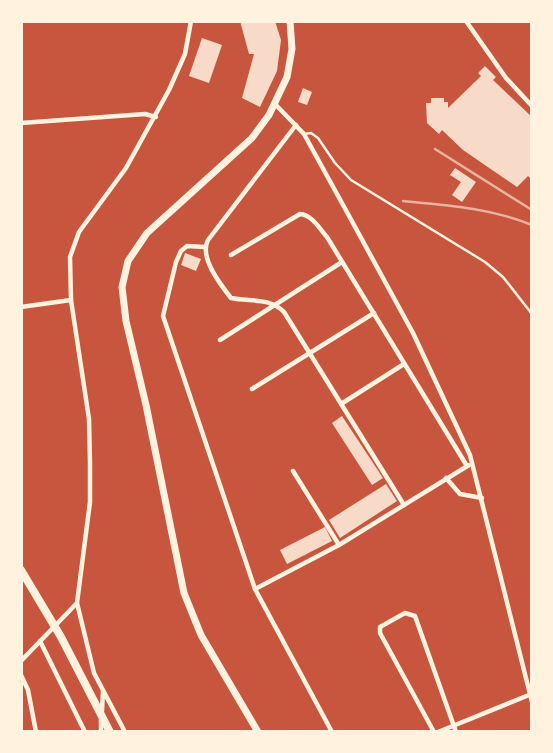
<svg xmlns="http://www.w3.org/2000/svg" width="553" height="753" font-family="Lora,serif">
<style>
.building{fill:#f7dbc8}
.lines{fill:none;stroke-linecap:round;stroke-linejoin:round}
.service{stroke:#fff3e0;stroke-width:2.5}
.minor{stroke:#fff3e0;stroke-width:4.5}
.primary{stroke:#fff3e0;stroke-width:7}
.trunk{stroke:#fff3e0;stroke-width:8}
.rail{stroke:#e9b49f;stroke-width:2.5}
</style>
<rect width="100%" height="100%" fill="#c8553d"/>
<!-- building -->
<g class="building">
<polygon points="240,21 275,21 281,40 277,71 260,107 242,98 254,54 249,54"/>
<polygon points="202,38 222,45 209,83 189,76"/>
<polygon points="485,66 496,77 493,80 532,117 532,180 528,176 517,187 463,150 442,130 439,134 427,123 426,103 431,103 431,98 444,98 444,102 448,102 448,108 481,76 478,73"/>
<polygon points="303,88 312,92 307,105 298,102"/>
<polygon points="455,168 476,182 462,202 452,195 461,182 450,175"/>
<polygon points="185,253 201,259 196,271 181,265"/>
<polygon points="342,416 383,478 372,485 332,423"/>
<polygon points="386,484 397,501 340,538 329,520"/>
<polygon points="325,527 332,541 287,564 280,550"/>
</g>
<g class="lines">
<!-- service -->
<polyline class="service" points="304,134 311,133 318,138 335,163 351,180 485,262 503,277 532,314"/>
<!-- minor -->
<g class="minor">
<polyline points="466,21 506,78 532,106"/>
<polyline points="275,104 304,134 348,214 413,333 470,455 532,702"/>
<polyline points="21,123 145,114 156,117"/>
<path d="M296 125 208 240C199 257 220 284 231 298 250 302 269 297 284 312L404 505"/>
<polyline points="205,247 187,246 181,251 176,262 163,316 255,589 332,732"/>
<path d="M231 255 300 214C312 215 319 228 327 237L467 466"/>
<polyline points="21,307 71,300"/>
<polyline points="220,340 342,262"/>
<polyline points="252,389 374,313"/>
<polyline points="341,404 404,364"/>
<polyline points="293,471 339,545"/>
<polyline points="446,478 460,494 482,498"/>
<polyline points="255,589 339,545 469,465"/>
<polyline points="40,641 85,732"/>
<polyline points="21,661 76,604"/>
<polyline points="21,675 28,690 36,732"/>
<polyline points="102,711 103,691"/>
<polyline points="101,732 101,719"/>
<polyline points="125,732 94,673 77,603 90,502 90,463 89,419 71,300 70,257 79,232 126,168 169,90 185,54 191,21"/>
<polyline points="434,732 380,633 380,627 405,613 415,616 456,732"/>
<polyline points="438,732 529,695"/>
</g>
<!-- primary -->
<polyline class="primary" points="258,732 201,635 184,593 146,405 126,321 122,287 128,261 147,233 252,138 269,115 287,77 292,49 290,21"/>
<!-- trunk -->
<polyline class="trunk" points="21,570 61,637 110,732"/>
<!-- rail -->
<g class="rail">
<polyline points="435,149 532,210"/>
<path d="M403 201C446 205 491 208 532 225"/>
</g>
</g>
<!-- border -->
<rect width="553" height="753" fill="none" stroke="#fff3e0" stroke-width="46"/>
</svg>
